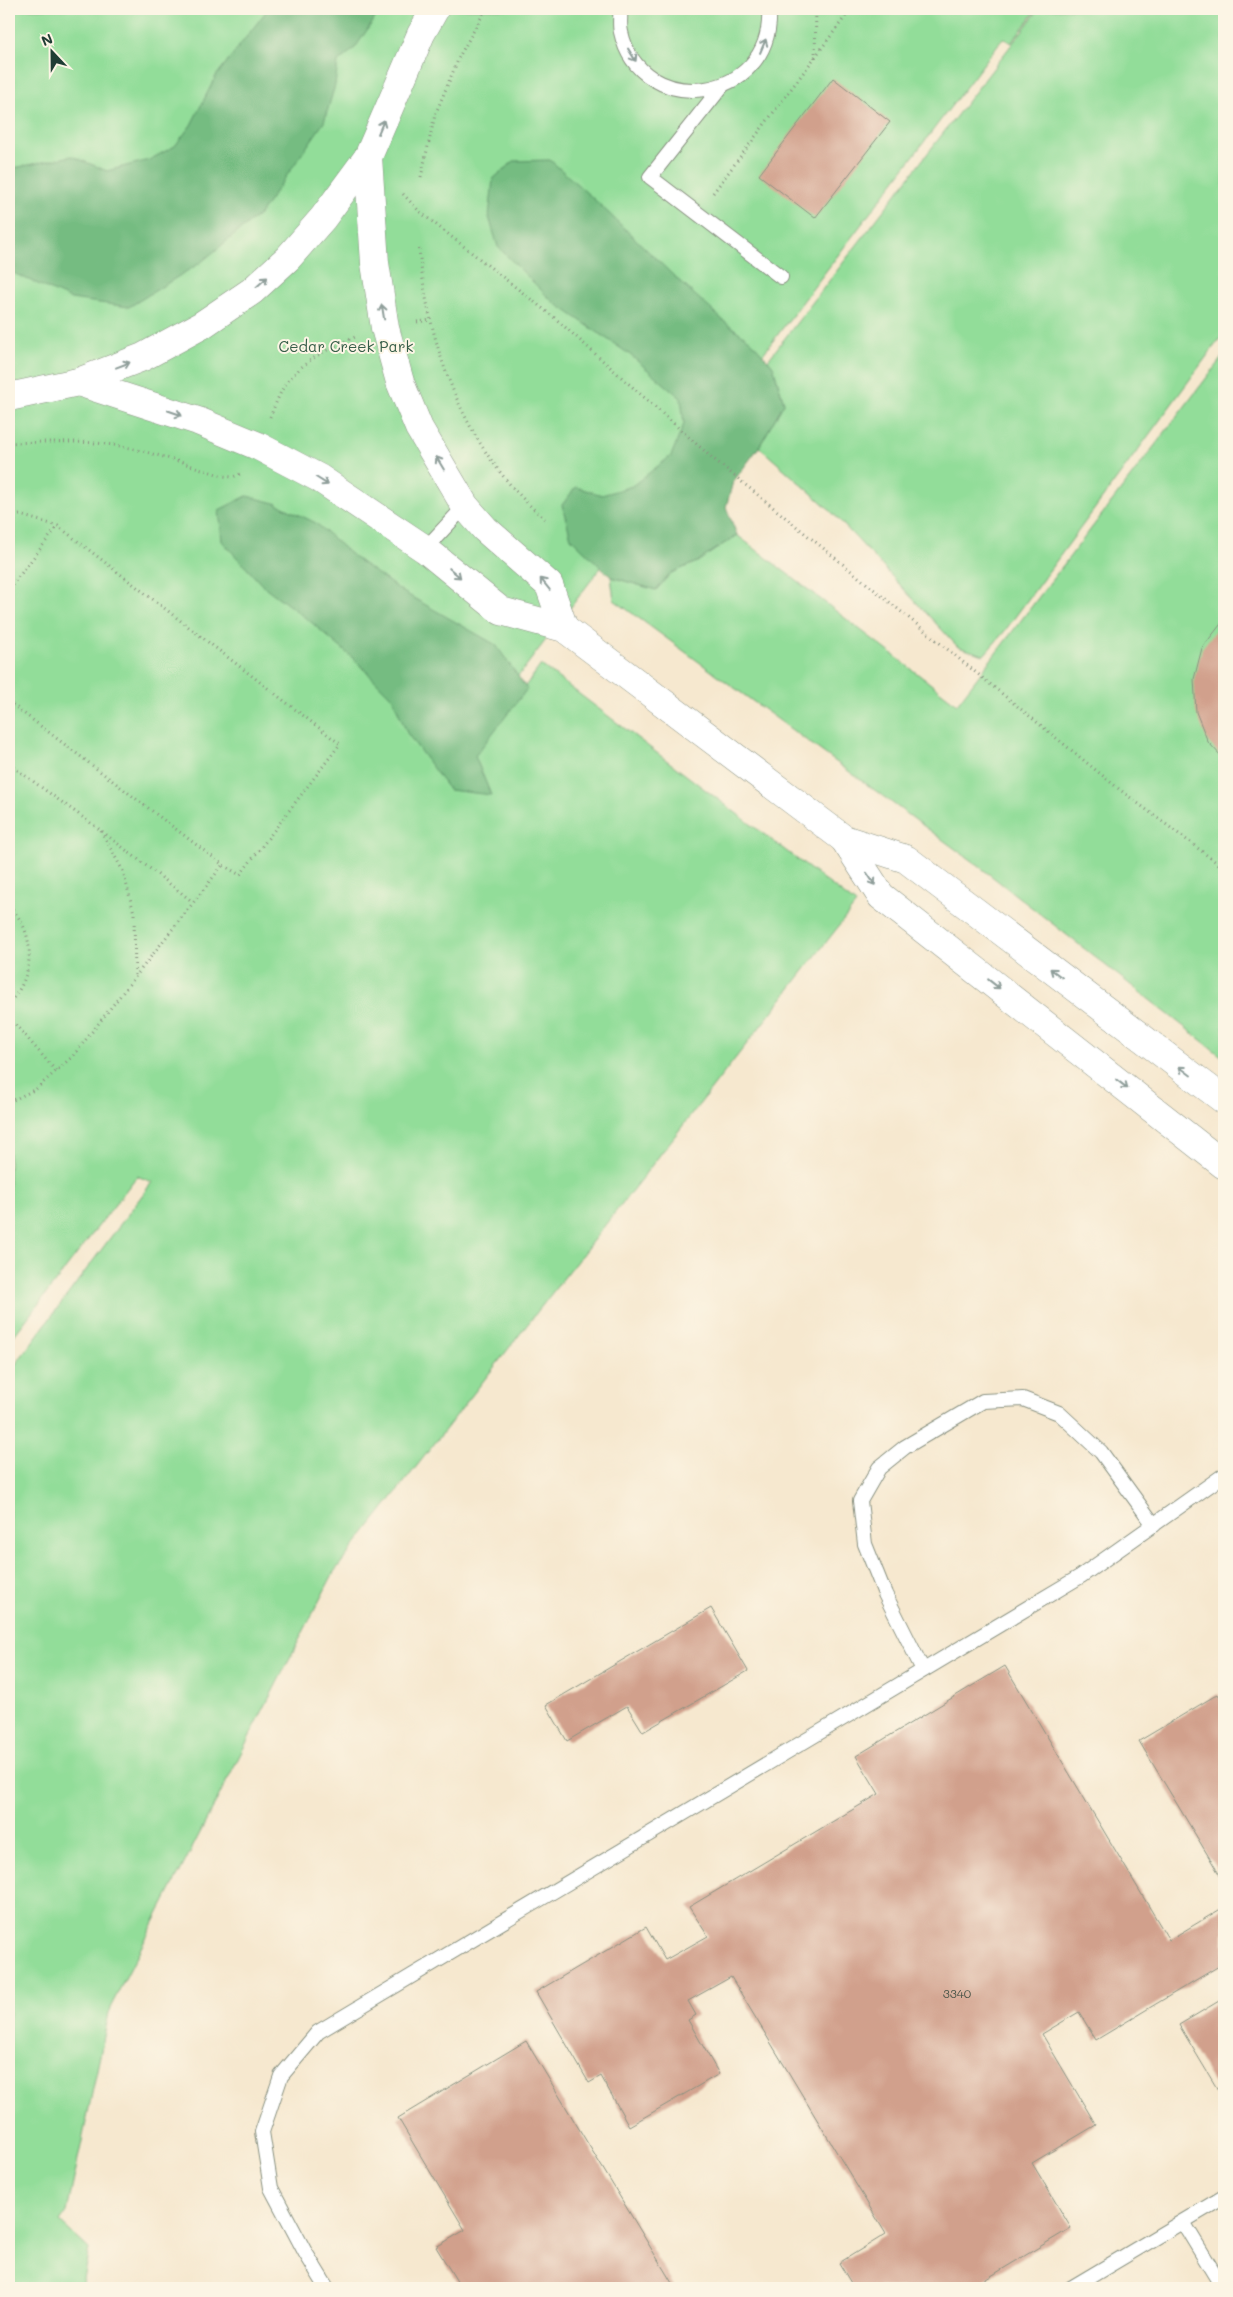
<svg xmlns="http://www.w3.org/2000/svg" width="1233" height="2297" font-family="Mali,sans-serif">
<style>
.green{fill:#92dd99;stroke:#588d66}
.forest{fill:#75bc81;stroke:#4a7c5a}
.building{fill:#d1a08c}
.lines{fill:none;stroke-linecap:round;stroke-linejoin:round}
.service-casing{stroke:#8a9282;stroke-width:16}
.minor-casing{stroke:#8a9282;stroke-width:29}
.path{stroke:#8a9282;stroke-width:3;stroke-dasharray:1 4;stroke-linecap:butt}
.service{stroke:#fff;stroke-width:14}
.minor{stroke:#fff;stroke-width:28}
.oneway{stroke:#8f9e9a}
.labels{text-anchor:middle;stroke-width:4;stroke-linejoin:round;paint-order:stroke}
.number-label{font-size:12px;fill:#4c564a}
.park-label{font-size:15px;fill:#365d48;stroke:#fcf5e5}
</style>
<rect width="100%" height="100%" fill="#fcf5e5"/>
<filter id="ink" filterUnits="userSpaceOnUse"><feTurbulence type="fractalNoise" baseFrequency=".02" numOctaves="2"/><feDisplacementMap in="SourceGraphic" scale="10" xChannelSelector="R" yChannelSelector="G"/><feConvolveMatrix kernelMatrix="1 2 1 2 8 2 1 2 1" color-interpolation-filters="sRGB"/></filter>
<filter id="wash" filterUnits="userSpaceOnUse"><feTurbulence type="fractalNoise" baseFrequency=".0096" numOctaves="4" result="noise"/><feDisplacementMap in="SourceGraphic" scale="20" xChannelSelector="R" yChannelSelector="G"/><feGaussianBlur stdDeviation="1.12" result="paint"/><feColorMatrix in="noise" values="0 0 0 0 0 0 0 0 0 0 0 0 0 0 0 0 0 1.4 0 .05"/><feComposite in="paint" operator="in"/></filter>
<g filter="url(#wash)">
<rect width="100%" height="100%" fill="#f6e8cf"/>
<!-- green -->
<g class="green">
<polygon points="9,9 1037,9 1011,43 1003,38 441,778 449,788 541,665 856,904 334,1572 110,2008 67,2212 60,2222 89,2249 81,2288 9,2288 9,1373 152,1182 137,1176 9,1342"/>
<polygon points="1039,9 1224,9 1224,333 1004,632 984,655 958,647 827,507 759,447 784,403 773,366 768,360"/>
<polygon points="1224,355 1224,1058 980,867 614,600 611,577 656,590 671,573 697,562 737,535 957,704"/>
</g>
<!-- forest -->
<g class="forest">
<polygon points="268,9 381,9 355,48 338,62 335,85 324,122 260,214 200,263 129,307 71,299 9,271 9,169 72,156 107,171 149,160 175,146 191,125 216,76"/>
<polygon points="550,160 596,201 676,278 725,322 751,341 773,366 784,403 759,447 733,482 726,507 737,535 697,562 671,573 656,590 611,577 571,538 562,505 576,487 602,495 632,486 671,456 684,424 681,398 629,354 552,301 498,247 489,217 493,179 514,161"/>
<polygon points="247,496 275,503 316,523 355,558 403,592 496,645 527,689 475,756 491,795 449,790 407,733 393,699 355,660 311,622 262,585 222,541 219,510"/>
</g>
<g id="blocks">
<!-- building -->
<g class="building">
<polygon points="833,78 890,122 815,218 759,175"/>
<polygon points="1224,620 1224,759 1208,742 1196,712 1194,679 1202,648"/>
<polygon points="711,1608 748,1671 643,1732 627,1706 567,1741 546,1705"/>
<polygon points="1005,1666 1169,1940 1224,1907 1224,1963 1096,2040 1079,2012 1042,2034 1096,2125 1032,2163 1071,2228 971,2288 854,2288 839,2263 886,2234 731,1977 688,2001 696,2015 688,2020 719,2074 629,2126 601,2076 589,2083 536,1992 646,1927 665,1960 708,1936 689,1907 879,1794 856,1756"/>
<polygon points="1218,1694 1224,1705 1224,1882 1139,1741"/>
<polygon points="1224,1998 1224,2100 1179,2025"/>
<polygon points="526,2041 675,2288 461,2288 436,2247 465,2230 398,2118"/>
</g>
</g>
</g>
<g filter="url(#ink)">
<use href="#blocks" fill-opacity="0" stroke="#8a9282" stroke-width="1"/>
<g class="lines">
<defs>
<g id="service">
<path d="M620 9C621 16 619 25 621 32 640 120 775 104 769 9"/>
<polyline points="722,86 650,177 781,277"/>
<polyline points="425,549 465,506"/>
<polyline points="923,1670 885,1594 865,1544 860,1501 879,1468 905,1447 983,1401 1023,1399 1059,1413 1101,1452 1154,1525"/>
<polyline points="1183,2222 1223,2288"/>
<polyline points="327,2288 305,2252 271,2188 262,2132 281,2076 318,2032 1081,1576 1224,1475"/>
<polyline points="1071,2288 1224,2197"/>
</g>
<g id="minor">
<polyline points="368,157 375,263 385,328 400,382 419,428 465,506 485,529 549,585 564,628"/>
<polyline points="78,382 198,421 258,446 319,478 425,549 501,611 564,628 844,839 906,859 1224,1100"/>
<polyline points="9,397 78,382 143,357 202,325 252,291 288,258 323,218 368,157 421,34 435,9"/>
<polyline points="844,839 881,896 1224,1165"/>
</g>
</defs>
<!-- service casing -->
<use href="#service" class="service-casing"/>
<!-- minor casing -->
<use href="#minor" class="minor-casing"/>
<!-- path -->
<g class="path">
<polyline points="815,58 816,9"/>
<polyline points="421,177 435,115 460,55 486,9"/>
<polyline points="713,193 851,9"/>
<polyline points="403,194 420,212 556,319 710,456 1119,789 1224,868"/>
<path d="M419 249C429 349 465 452 545 519"/>
<polyline points="417,322 431,320"/>
<path d="M270 417C275 406 279 394 285 385 303 360 328 349 355 337"/>
<path d="M9 443C44 442 85 440 120 446 155 453 189 465 223 476L233 477 240 474"/>
<polyline points="9,516 20,515 58,526 340,744 240,875 223,865 9,702"/>
<polyline points="9,589 58,526"/>
<polyline points="9,764 99,829 193,902"/>
<polyline points="101,831 123,871 134,913 135,977"/>
<path d="M9 906C37 933 35 976 9 1003"/>
<polyline points="9,1017 56,1071"/>
<polyline points="9,1102 36,1089 73,1056 222,866"/>
</g>
<!-- service -->
<use href="#service" class="service"/>
<!-- minor -->
<use href="#minor" class="minor"/>
</g>
<!-- one-way arrows -->
<defs><path id="oneway-shaft" d="M-6 0H5M1.5-3L5.5 0L1.5 3" fill="none" stroke-width="1.6" stroke-linecap="round" stroke-linejoin="round" transform="scale(1.25)"/></defs>
<g class="oneway">
<use href="#oneway-shaft" transform="translate(763 46) rotate(-67)"/>
<use href="#oneway-shaft" transform="translate(632 55) rotate(58)"/>
<use href="#oneway-shaft" transform="translate(381 127) rotate(-67)"/>
<use href="#oneway-shaft" transform="translate(262 282) rotate(-42)"/>
<use href="#oneway-shaft" transform="translate(383 312) rotate(-99)"/>
<use href="#oneway-shaft" transform="translate(123 365) rotate(-21)"/>
<use href="#oneway-shaft" transform="translate(175 413) rotate(19)"/>
<use href="#oneway-shaft" transform="translate(440 463) rotate(-121)"/>
<use href="#oneway-shaft" transform="translate(322 481) rotate(32)"/>
<use href="#oneway-shaft" transform="translate(455 573) rotate(40)"/>
<use href="#oneway-shaft" transform="translate(545 584) rotate(-129)"/>
<use href="#oneway-shaft" transform="translate(871 879) rotate(57)"/>
<use href="#oneway-shaft" transform="translate(1056 973) rotate(-143)"/>
<use href="#oneway-shaft" transform="translate(994 984) rotate(38)"/>
<use href="#oneway-shaft" transform="translate(1185 1071) rotate(-143)"/>
<use href="#oneway-shaft" transform="translate(1122 1084) rotate(38)"/>
</g>
</g>
<g class="labels">
<!-- number labels -->
<g class="number-label">
<text x="957" y="1998">3340</text>
</g>
<!-- park labels -->
<g class="park-label">
<text x="346" y="352">Cedar Creek Park</text>
</g>
</g>
<!-- margin -->
<rect width="1233" height="2297" fill="none" stroke="#fcf5e5" stroke-width="30"/>
<!-- north arrow -->
<g transform="translate(52 52) rotate(338)" stroke="#fcf5e5" stroke-width="4" paint-order="stroke">
<path d="M0-4L9 19L0 12L-9 19Z" fill="#1f3d34"/>
<text y="-8" font-size="14" font-weight="bold" text-anchor="middle" fill="#1f3d34">N</text>
</g>
</svg>
